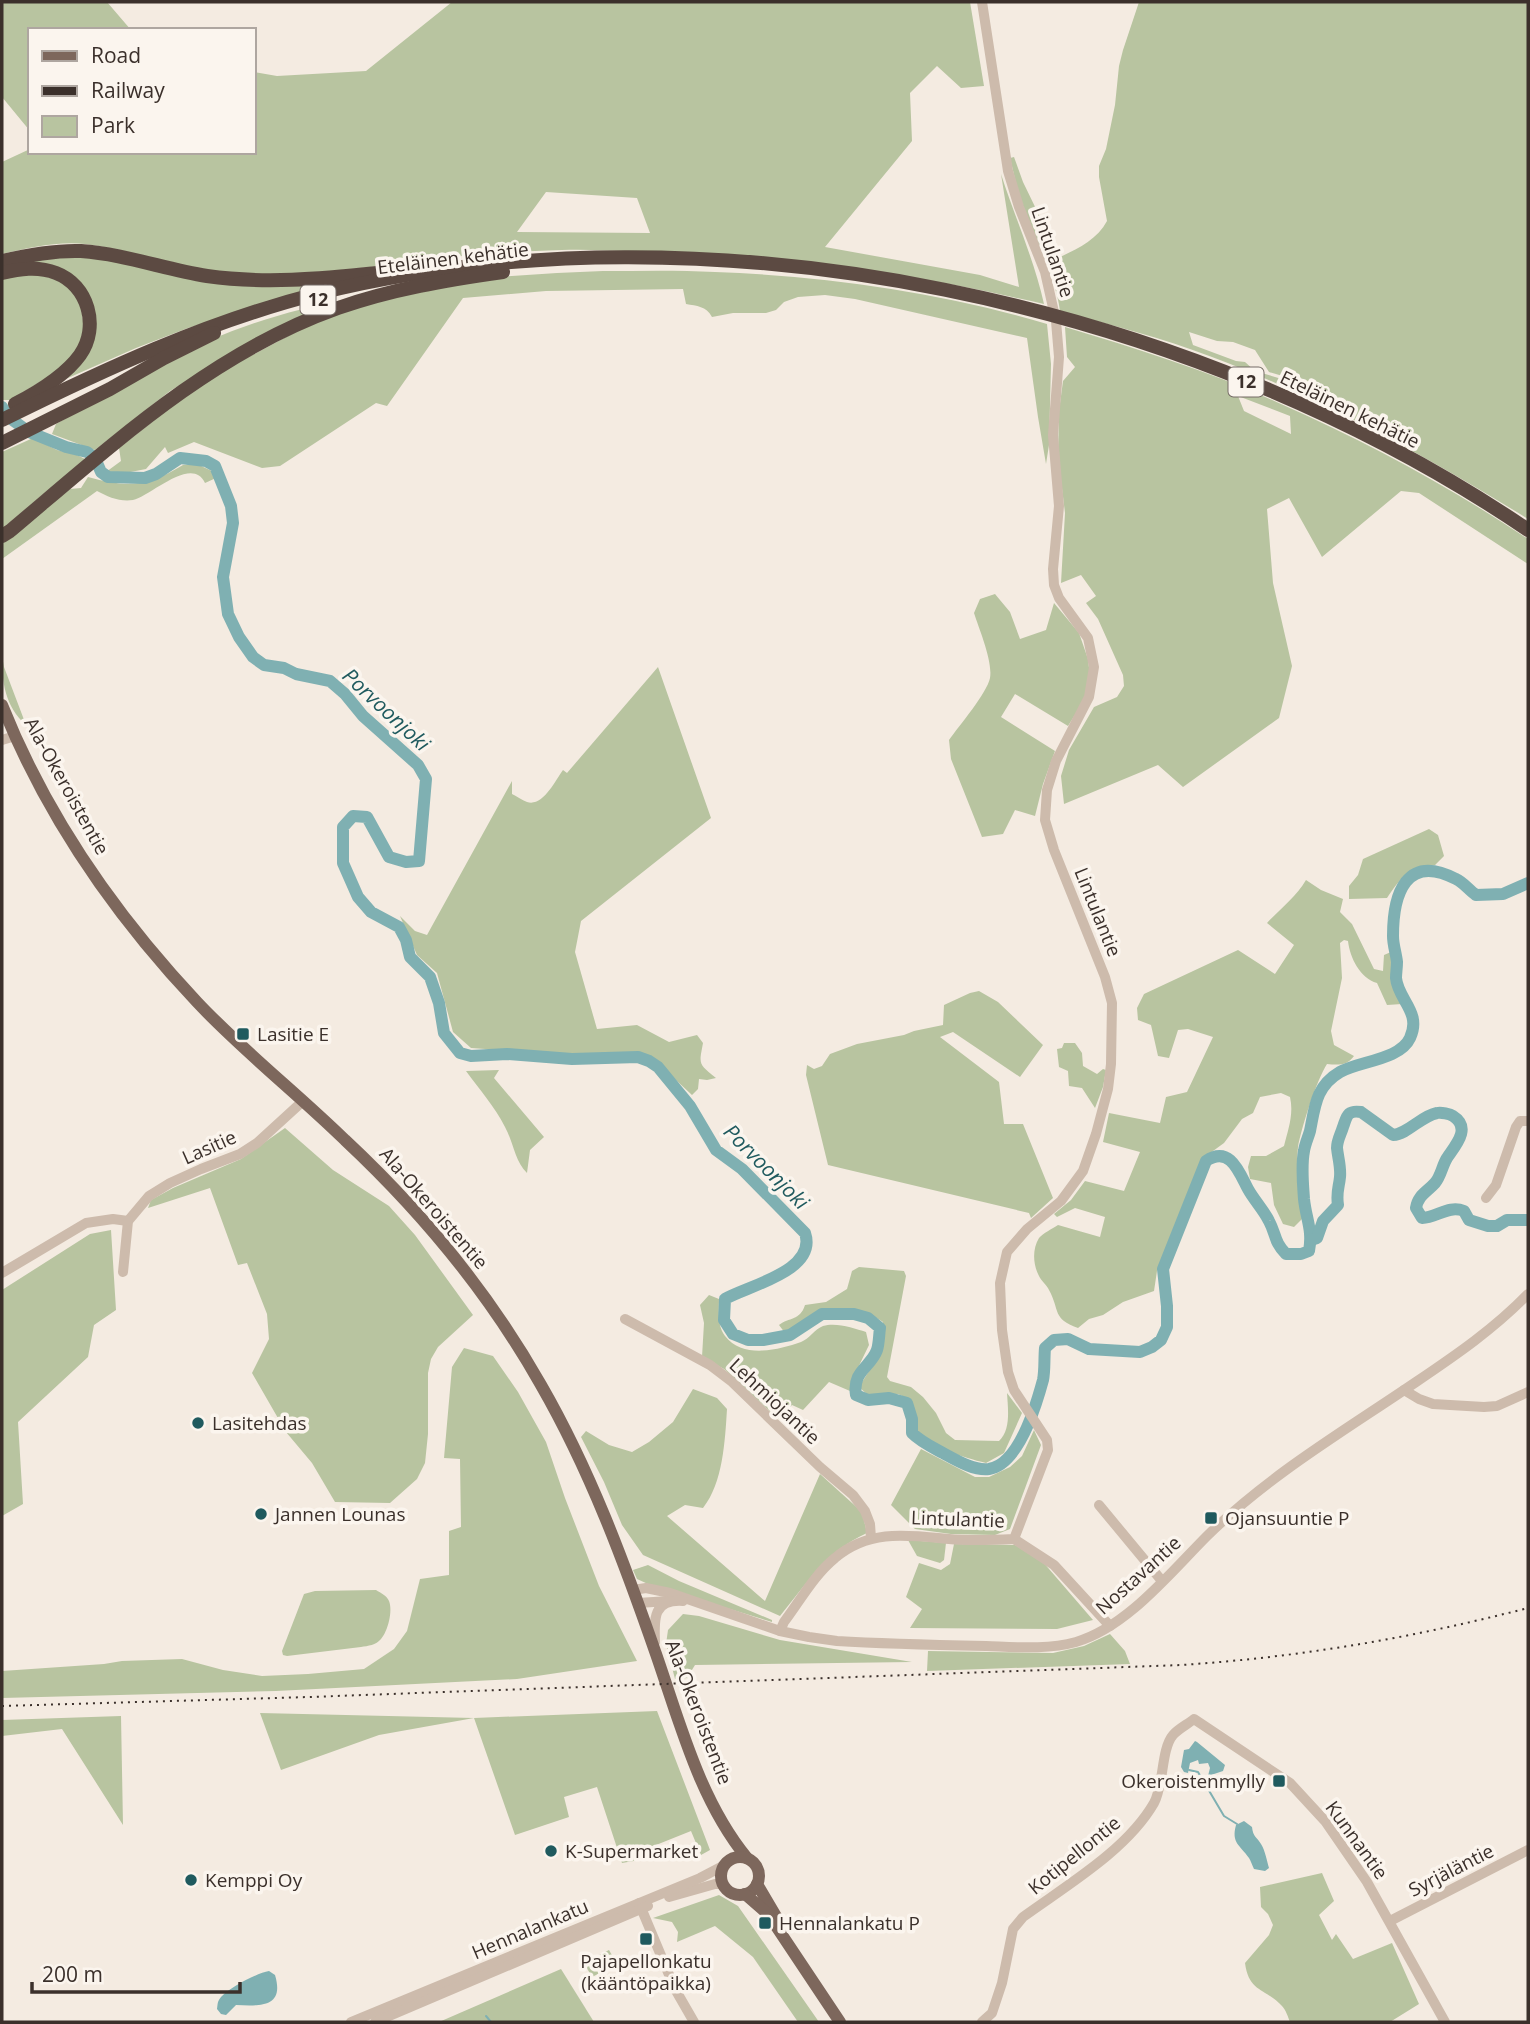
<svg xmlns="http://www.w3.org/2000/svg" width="1530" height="2024" font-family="'Open Sans',sans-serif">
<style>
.green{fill:#b8c4a0;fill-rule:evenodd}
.water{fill:#7fb0b2}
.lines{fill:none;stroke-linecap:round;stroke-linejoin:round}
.stream{stroke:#7fb0b2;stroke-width:2}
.river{stroke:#7fb0b2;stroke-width:12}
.minor{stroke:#cdbbac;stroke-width:10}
.major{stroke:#7d675c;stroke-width:12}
.highway{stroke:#5c4a42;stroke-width:14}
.rail{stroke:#3b302b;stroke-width:2;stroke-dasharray:2 5;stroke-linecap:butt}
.poi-dot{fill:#1f5a5e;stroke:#fbf5ee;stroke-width:2.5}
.labels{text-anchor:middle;stroke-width:7;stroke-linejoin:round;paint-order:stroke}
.shield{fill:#fbf5ee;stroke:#756b66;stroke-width:2}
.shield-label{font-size:18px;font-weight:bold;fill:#3b302b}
.street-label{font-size:19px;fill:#3b302b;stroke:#fbf5ee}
.poi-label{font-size:19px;fill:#3b302b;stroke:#fbf5ee;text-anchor:start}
.water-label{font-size:21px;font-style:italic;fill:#1f5a5e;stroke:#fbf5ee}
</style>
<rect width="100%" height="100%" fill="#f4ebe1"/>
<!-- green -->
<g class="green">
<polygon points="2,2 107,2 131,30 30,30 30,131 2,97"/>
<path d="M452 2H970L984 86 961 88 937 66 910 93 912 141 825 247 980 275 1019 287 1001 174C1015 218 1034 259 1044 304 910 273 774 254 636 251 612 251 587 249 562 250 526 251 488 253 452 257 383 265 315 276 246 274 191 272 140 251 85 244 58 241 28 248 2 254V162L30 149V152H254V72L277 76 366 71ZM546 192 637 198 650 233 517 232Z"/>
<path d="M1139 2H1528V519C1428 457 1323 399 1212 357 1163 338 1111 325 1060 311 1055 274 1036 241 1023 206 1017 190 1014 174 1010 158L1014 157 1023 182 1054 246 1058 258C1077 249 1097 240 1107 221L1099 177V166L1106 149 1115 105 1119 66 1123 50ZM1189 332 1217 341 1233 342 1255 350 1269 372 1286 377 1285 380 1255 371 1245 362 1236 361 1193 345Z"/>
<polygon points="79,255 322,282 323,287 188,328 136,348 68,378 69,374 83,359 87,296 26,264 41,257"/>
<path d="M603 271C640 271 678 270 715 272 827 276 940 292 1047 324L1051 364 1049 445 1046 464 1038 417 1027 338 855 299 825 295 798 297 784 302 776 310 766 313H733L712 317C706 306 697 306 686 304L683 289 546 291 463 298 387 406 376 403 280 466 262 468 194 442 168 453 165 447 146 469 115 475 106 472 121 461 119 448 185 396 228 368 303 328 369 302 498 277 557 273Z"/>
<path d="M24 273C59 277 79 281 83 321 84 332 84 343 77 353 66 369 28 388 11 400H2V278Z"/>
<path d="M348 299 238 349 170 391 95 450 52 434 56 424C107 395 156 364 209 341 253 321 301 308 348 299Z"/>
<path d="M1065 327C1138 349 1212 372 1281 404 1367 442 1450 487 1528 539V564L1419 493 1401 491 1322 557 1289 498 1267 509 1273 583 1292 666 1279 718 1183 787 1158 765 1064 804 1061 776 1069 750 1094 707 1117 697 1124 686 1123 675 1098 619 1086 603 1096 596 1081 575 1061 583 1065 513 1058 456 1059 411 1063 381 1075 367 1067 357ZM1238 396 1290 416 1291 434 1244 411Z"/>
<polygon points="33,438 57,450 77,455 85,459 2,529 2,452"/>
<path d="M183 465H199L214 472 216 478 205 483C192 455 151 496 133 500 120 502 108 497 97 491L2 559V543L70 489 81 488 88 477C128 488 147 487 183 465Z"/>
<path d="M995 594 1010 612 1020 639 1046 630 1054 603 1079 633 1088 659 1090 676 1085 699 1068 726 1015 694 1001 717 1055 751 1043 784 1035 816 1015 810 1003 834 982 837 951 759 949 740C959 726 987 693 990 678 993 661 979 629 974 613L980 599Z"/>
<path d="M2 656 4 667 26 725C5 706 2 683 2 656Z"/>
<path d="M658 667 711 818 581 921 575 952 597 1029 637 1025 669 1042 697 1035 703 1043C699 1065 698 1063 716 1078L707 1080 699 1079 698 1089 692 1095 650 1056 637 1052 571 1055 471 1048 453 1032 437 973 417 955 400 916 415 931 427 935 512 781V794C516 796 522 800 527 802 543 807 555 781 563 770L567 773Z"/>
<path d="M1429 829 1438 835 1444 856 1435 865C1408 868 1401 877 1387 898L1349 899V886L1358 875 1363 859Z"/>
<path d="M1306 880 1321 890 1343 899 1340 912 1352 924 1374 969 1383 971 1384 955 1391 952 1393 972 1391 983 1402 1004 1387 1005 1377 983C1360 978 1350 958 1348 941L1344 940 1340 943 1342 978 1331 1031 1334 1045 1354 1056C1347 1066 1338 1065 1327 1064 1317 1079 1301 1129 1298 1147 1295 1171 1300 1196 1302 1219L1294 1227 1283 1224 1274 1205 1271 1183 1250 1179 1248 1167 1251 1156H1266L1284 1146C1288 1130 1294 1114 1290 1097L1281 1093 1260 1097 1253 1113 1242 1119 1224 1143 1202 1159 1157 1271 1154 1291 1123 1302 1103 1315 1089 1319 1078 1328C1052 1319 1060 1310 1049 1290 1047 1285 1041 1281 1039 1276 1033 1265 1032 1249 1039 1238 1043 1233 1052 1229 1058 1225L1100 1237 1105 1217 1075 1208 1057 1217 1054 1214 1071 1200 1085 1181 1124 1191 1140 1152 1103 1142 1109 1113 1160 1123 1166 1097 1187 1092 1213 1037 1188 1029 1178 1030 1169 1058 1158 1056 1151 1025 1138 1020 1137 1008 1144 994 1238 950 1275 974 1294 945 1267 923C1281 908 1296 897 1306 880Z"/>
<polygon points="979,991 998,1002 1043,1045 1020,1077 953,1032 940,1037 999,1082 1004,1124 1023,1124 1053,1198 1031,1218 1029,1213 828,1165 806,1075 807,1065 814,1069 822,1066 830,1054 857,1044 904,1035 914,1031 943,1025 944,1005 970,993"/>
<polygon points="1064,1043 1075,1043 1082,1053 1083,1066 1097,1074 1103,1069 1106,1070 1103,1087 1095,1108 1082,1088 1069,1086 1068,1071 1059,1067 1057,1049 1062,1048"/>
<path d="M499 1070 494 1078 544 1137 530 1150 527 1173C515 1162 513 1141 505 1127 495 1107 479 1089 466 1071Z"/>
<polygon points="285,1128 333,1170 389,1206 415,1235 473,1315 438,1347 431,1359 428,1373 428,1434 425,1463 417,1479 390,1503 335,1502 312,1463 286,1432 252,1373 269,1339 267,1314 247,1263 238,1265 210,1188 148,1208 151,1200 173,1188 241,1159"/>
<polygon points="111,1230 116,1310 94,1325 88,1357 18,1422 23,1504 2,1516 2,1290 90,1234"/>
<path d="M859 1267 904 1271 906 1276 887 1377 890 1381 911 1387 923 1397 936 1413 946 1433 955 1440 999 1441C1011 1430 1008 1409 1007 1393L1022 1413 1004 1453 986 1463C962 1457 936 1449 917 1430L918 1421 911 1400 898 1394 869 1396 859 1387 879 1355 883 1322C867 1311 844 1306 824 1311 811 1314 797 1326 785 1333L779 1325C789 1317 800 1321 805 1305L826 1302 847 1289 852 1271Z"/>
<path d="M709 1295 719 1299C719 1310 717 1326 725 1336 743 1359 778 1350 801 1342 809 1339 815 1329 823 1326 836 1322 854 1328 866 1332L869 1345 853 1378 850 1391 829 1382 803 1410 792 1405 778 1419 724 1369 702 1357 704 1323 700 1305Z"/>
<polygon points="464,1348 493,1356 518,1392 546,1442 565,1498 599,1586 637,1661 517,1679 276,1691 2,1698 2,1671 104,1664 122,1661 182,1659 223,1670 262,1676 308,1674 364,1669 394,1649 407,1631 420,1579 449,1575 449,1531 461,1527 460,1459 444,1458 452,1367"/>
<path d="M693 1389 717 1398 727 1409C725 1441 723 1483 703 1508L685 1505 667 1516 765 1601 820 1474 862 1512 867 1533C828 1550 806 1584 780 1616L643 1555 622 1525 604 1482 581 1437 586 1431 609 1445 632 1452 649 1442 673 1422Z"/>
<polygon points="1034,1430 1041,1445 1010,1529 995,1535 951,1534 915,1529 891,1505 921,1449 975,1477 989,1477 1010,1467 1022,1456"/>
<polygon points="908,1540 946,1543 944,1560 940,1563 917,1556"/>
<polygon points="954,1544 1015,1545 1043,1562 1093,1620 1057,1629 910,1628 922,1609 906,1597 919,1563 941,1570 950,1564"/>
<polygon points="648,1565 679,1581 772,1620 772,1622 648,1584 637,1579 633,1570"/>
<path d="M376 1590C381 1593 387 1596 389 1601 393 1611 388 1631 381 1639 376 1645 368 1646 361 1647L287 1656 283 1655 282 1651 304 1594 315 1591Z"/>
<polygon points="683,1614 699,1616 780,1640 912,1662 695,1665 687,1678 675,1679 666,1644 668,1630"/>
<polygon points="1110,1634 1125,1651 1130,1664 927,1671 928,1651 1053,1653 1084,1646"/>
<polygon points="657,1711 710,1850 701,1855 691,1831 641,1851 645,1859 622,1863 597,1787 564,1797 569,1817 515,1835 474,1718 379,1735 281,1770 260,1713 474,1718"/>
<polygon points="121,1716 123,1825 62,1729 2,1736 2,1720"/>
<path d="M1322 1873 1334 1901 1319 1915 1332 1940 1336 1934 1353 1959 1392 1943 1419 2004 1390 2022H1290C1288 2017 1286 2010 1282 2006 1266 1988 1249 1993 1245 1963L1269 1935 1273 1925 1268 1914 1261 1907 1260 1887Z"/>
<polygon points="719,1895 738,1906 819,2022 798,2022 753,1957 715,1926 677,1942 678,1932 672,1922 653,1918"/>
<polygon points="609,1950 617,1964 592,1977 584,1963"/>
<polygon points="561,1969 594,2022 439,2022"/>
</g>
<!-- water -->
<g class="water">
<polygon points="1195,1741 1197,1742 1225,1765 1223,1771 1208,1776 1210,1768 1208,1763 1199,1764 1198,1760 1190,1763 1188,1773 1184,1772 1181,1767 1184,1750 1189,1749"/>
<path d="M1244 1821 1252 1827C1253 1837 1257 1837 1261 1844 1265 1850 1267 1861 1269 1868L1265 1871 1254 1869C1252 1865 1251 1861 1249 1858 1240 1845 1231 1843 1236 1825Z"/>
<path d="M269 1971 275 1975C285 2008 259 2006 236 2005L226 2015 221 2014 217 2009C218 2003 217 2002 221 1997 229 1988 257 1973 269 1971Z"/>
</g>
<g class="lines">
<!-- stream -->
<g class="stream">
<polyline points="1189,1770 1198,1772 1224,1816 1237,1824"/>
<polyline points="486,2016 491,2022"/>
</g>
<!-- river -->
<g class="river">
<path d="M2 407 7 416 29 432 66 447 87 452 95 458 101 472 108 477 145 478 156 474 180 458 206 461 215 466 231 506 233 523 223 577 228 614 239 637 253 657 264 665 284 668 296 674 330 681 345 694 363 716 418 765 426 779 419 861 406 862 389 857 367 817 353 816 343 827V863L358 897 371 912 399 927 406 940 410 957 430 977 439 1003 444 1033 460 1053 471 1056 507 1054 572 1059 638 1057 649 1061 658 1067 690 1106 716 1150 742 1169 805 1233C818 1271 747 1286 725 1299L724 1320 733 1334 748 1340H763L790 1335 822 1314H854L868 1318 880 1328C879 1335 879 1344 877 1350 871 1367 852 1371 856 1395L868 1400 889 1398 907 1403 912 1419V1433C921 1442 932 1447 943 1453 956 1460 974 1471 989 1469 1019 1464 1036 1406 1043 1380 1045 1370 1044 1359 1045 1348L1054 1340 1068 1339 1089 1349 1140 1352 1152 1347 1161 1340 1167 1327V1306L1163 1269 1206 1161C1230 1145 1239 1172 1248 1189 1254 1200 1263 1209 1269 1221 1276 1234 1274 1242 1286 1254H1301L1309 1251C1313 1230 1306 1219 1304 1199 1303 1184 1301 1166 1304 1151 1305 1144 1308 1138 1310 1131 1315 1106 1316 1086 1340 1072 1359 1061 1400 1060 1410 1038 1422 1012 1398 1000 1396 978 1396 973 1397 968 1397 962 1396 953 1393 945 1393 936 1393 894 1406 853 1456 879 1463 882 1469 890 1476 895L1503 894 1528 883"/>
<path d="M1311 1240 1317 1238 1323 1221 1338 1205C1336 1192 1339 1188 1340 1177 1341 1167 1338 1158 1337 1148 1337 1140 1341 1134 1343 1127 1347 1116 1347 1110 1361 1112L1393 1135C1408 1134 1421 1116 1437 1113 1441 1112 1450 1114 1453 1116 1472 1128 1455 1146 1447 1158 1442 1166 1441 1176 1435 1183 1427 1192 1418 1195 1416 1208L1422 1218C1437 1217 1449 1205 1464 1211L1469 1220 1488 1226H1497L1507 1220H1528"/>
</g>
<!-- minor -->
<g class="minor">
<polyline points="2,740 15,736"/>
<polyline points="1486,1198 1496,1185 1516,1127 1520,1121 1528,1121"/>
<polyline points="123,1272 128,1221 149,1196 170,1183 201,1169 240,1154 257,1143 303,1101"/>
<polyline points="2,1273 86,1223 113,1219 128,1221"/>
<polyline points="625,1319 710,1365 731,1381 820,1467 853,1495 865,1511 870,1524 871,1538"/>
<polyline points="1404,1390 1419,1399 1433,1404 1484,1407 1497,1406 1528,1392"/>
<polyline points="1099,1505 1162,1581"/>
<polyline points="1014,1539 1054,1565 1110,1626"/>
<path d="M633 1590 646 1588 670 1593 780 1631 809 1637 837 1641C887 1644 936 1645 986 1646 1015 1647 1047 1650 1076 1642 1127 1627 1170 1573 1207 1536 1269 1475 1344 1431 1416 1382 1456 1355 1494 1329 1528 1294"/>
<polyline points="638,1603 669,1601"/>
<path d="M780 1631 784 1622C800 1601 814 1575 835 1558 869 1529 907 1535 949 1539 970 1541 992 1540 1014 1539L1048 1450 1047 1440 1014 1390 1008 1372 1002 1330 1000 1283 1007 1252 1027 1229 1061 1201 1083 1171 1096 1134 1108 1089 1111 1064 1112 1003 1105 977 1054 850 1045 820 1047 790 1056 761 1089 697 1094 667 1088 638 1059 598 1054 585 1053 569 1059 506 1053 435 1059 357 1056 321 1045 272 1019 207 1008 171 982 2"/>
<path d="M655 1642C654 1619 653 1599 683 1601"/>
<polyline points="669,1897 715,1884 723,1884"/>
<polyline points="639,1903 675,1989 694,2022"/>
<polyline points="1390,1921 1528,1850"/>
<polyline points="351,2022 700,1878 723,1866"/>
<polyline points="375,2022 648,1906"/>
<path d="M982 2022 992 2013 1002 1983 1013 1929 1023 1917C1067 1885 1127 1850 1154 1803 1164 1785 1161 1749 1173 1735 1178 1729 1188 1724 1194 1719L1290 1783 1325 1821 1367 1882 1445 2022"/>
</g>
<!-- major -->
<g class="major">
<path d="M2 705C46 815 116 916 197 1002 243 1051 297 1093 345 1140 422 1212 489 1293 541 1385 590 1470 624 1562 656 1654 680 1723 700 1801 747 1858"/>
<circle cx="740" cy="1876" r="19"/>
<polyline points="757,1884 777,1918"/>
<polyline points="745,1894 768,1914 840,2022"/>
</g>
<!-- highway -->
<g class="highway">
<path d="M2 261C28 255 54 250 81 251 124 254 164 269 207 276 263 284 321 279 377 273"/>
<path d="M2 273C19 269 38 266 56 273 88 285 100 327 80 355 65 376 38 392 15 404"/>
<path d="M2 420C103 370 206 322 316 294 710 195 1195 303 1528 530"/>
<polyline points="2,443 110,389 164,358 214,333"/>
<path d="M2 536 10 531C111 446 211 353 338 308 392 289 447 280 503 272"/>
</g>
<!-- rail -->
<path class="rail" d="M2 1706 309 1697 1181 1665C1302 1657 1411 1638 1528 1608"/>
</g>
<!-- markers -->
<g class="poi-dot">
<rect x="236" y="1027" width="14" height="14" rx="3.5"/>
<circle cx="198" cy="1423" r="7"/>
<circle cx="261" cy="1514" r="7"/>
<rect x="1204" y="1511" width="14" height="14" rx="3.5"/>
<rect x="1272" y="1774" width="14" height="14" rx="3.5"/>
<circle cx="551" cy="1851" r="7"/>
<circle cx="191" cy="1880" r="7"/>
<rect x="758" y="1916" width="14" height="14" rx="3.5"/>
<rect x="639" y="1932" width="14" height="14" rx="3.5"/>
</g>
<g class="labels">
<!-- shield labels -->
<g class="shield">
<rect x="300.5" y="285.5" width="35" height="29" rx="5"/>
<rect x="1228.5" y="367.5" width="35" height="29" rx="5"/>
</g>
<g class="shield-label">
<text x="318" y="306">12</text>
<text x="1246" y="388">12</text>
</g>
<!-- street labels -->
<g class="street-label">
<text transform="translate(1053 252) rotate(71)" y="7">Lintulantie</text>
<text transform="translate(453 258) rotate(-7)" y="7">Eteläinen kehätie</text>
<text transform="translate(1350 409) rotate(26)" y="7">Eteläinen kehätie</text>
<text transform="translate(67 786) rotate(61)" y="7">Ala-Okeroistentie</text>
<text transform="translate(1098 912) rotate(68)" y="7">Lintulantie</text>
<text transform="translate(209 1147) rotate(-24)" y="7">Lasitie</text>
<text transform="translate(434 1208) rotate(49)" y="7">Ala-Okeroistentie</text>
<text transform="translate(775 1401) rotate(43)" y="7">Lehmiojantie</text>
<text transform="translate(958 1519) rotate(2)" y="7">Lintulantie</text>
<text transform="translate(1138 1575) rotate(-42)" y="7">Nostavantie</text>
<text transform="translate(699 1712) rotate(69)" y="7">Ala-Okeroistentie</text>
<text transform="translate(1357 1840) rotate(54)" y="7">Kunnantie</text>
<text transform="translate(1074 1855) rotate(-39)" y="7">Kotipellontie</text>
<text transform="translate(1451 1870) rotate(-27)" y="7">Syrjäläntie</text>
<text transform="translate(530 1929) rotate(-23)" y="7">Hennalankatu</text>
</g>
<!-- poi labels -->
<g class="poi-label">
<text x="257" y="1041">Lasitie E</text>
<text x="212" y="1430">Lasitehdas</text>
<text x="275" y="1521">Jannen Lounas</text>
<text x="1225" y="1525">Ojansuuntie P</text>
<text x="1265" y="1788" text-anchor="end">Okeroistenmylly</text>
<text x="565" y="1858">K-Supermarket</text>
<text x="205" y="1887">Kemppi Oy</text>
<text x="779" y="1930">Hennalankatu P</text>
<text x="646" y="1968" text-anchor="middle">Pajapellonkatu<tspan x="646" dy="22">(kääntöpaikka)</tspan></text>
</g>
<!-- water labels -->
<g class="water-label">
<text transform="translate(386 710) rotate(43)" y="7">Porvoonjoki</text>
<text transform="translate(766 1167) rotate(45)" y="7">Porvoonjoki</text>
</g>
</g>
<!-- border -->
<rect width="1530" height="2024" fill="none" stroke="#3b302b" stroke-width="7"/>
<!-- legend -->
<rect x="28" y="28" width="228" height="126" fill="#fbf5ee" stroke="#aea6a0" stroke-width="2"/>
<rect x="42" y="51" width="35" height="10" fill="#7d675c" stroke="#aea6a0" stroke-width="2"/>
<text x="91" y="63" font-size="21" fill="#3b302b">Road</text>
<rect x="42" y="86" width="35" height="10" fill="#3b302b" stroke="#aea6a0" stroke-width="2"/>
<text x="91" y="98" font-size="21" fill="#3b302b">Railway</text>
<rect x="42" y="116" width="35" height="21" fill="#b8c4a0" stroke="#aea6a0" stroke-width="2"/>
<text x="91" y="133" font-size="21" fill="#3b302b">Park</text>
<!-- scale -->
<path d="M32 1982v10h208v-10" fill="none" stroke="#3b302b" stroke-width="3.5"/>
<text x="42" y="1982" font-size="21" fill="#3b302b" stroke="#fbf5ee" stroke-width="5" paint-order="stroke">200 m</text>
</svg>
